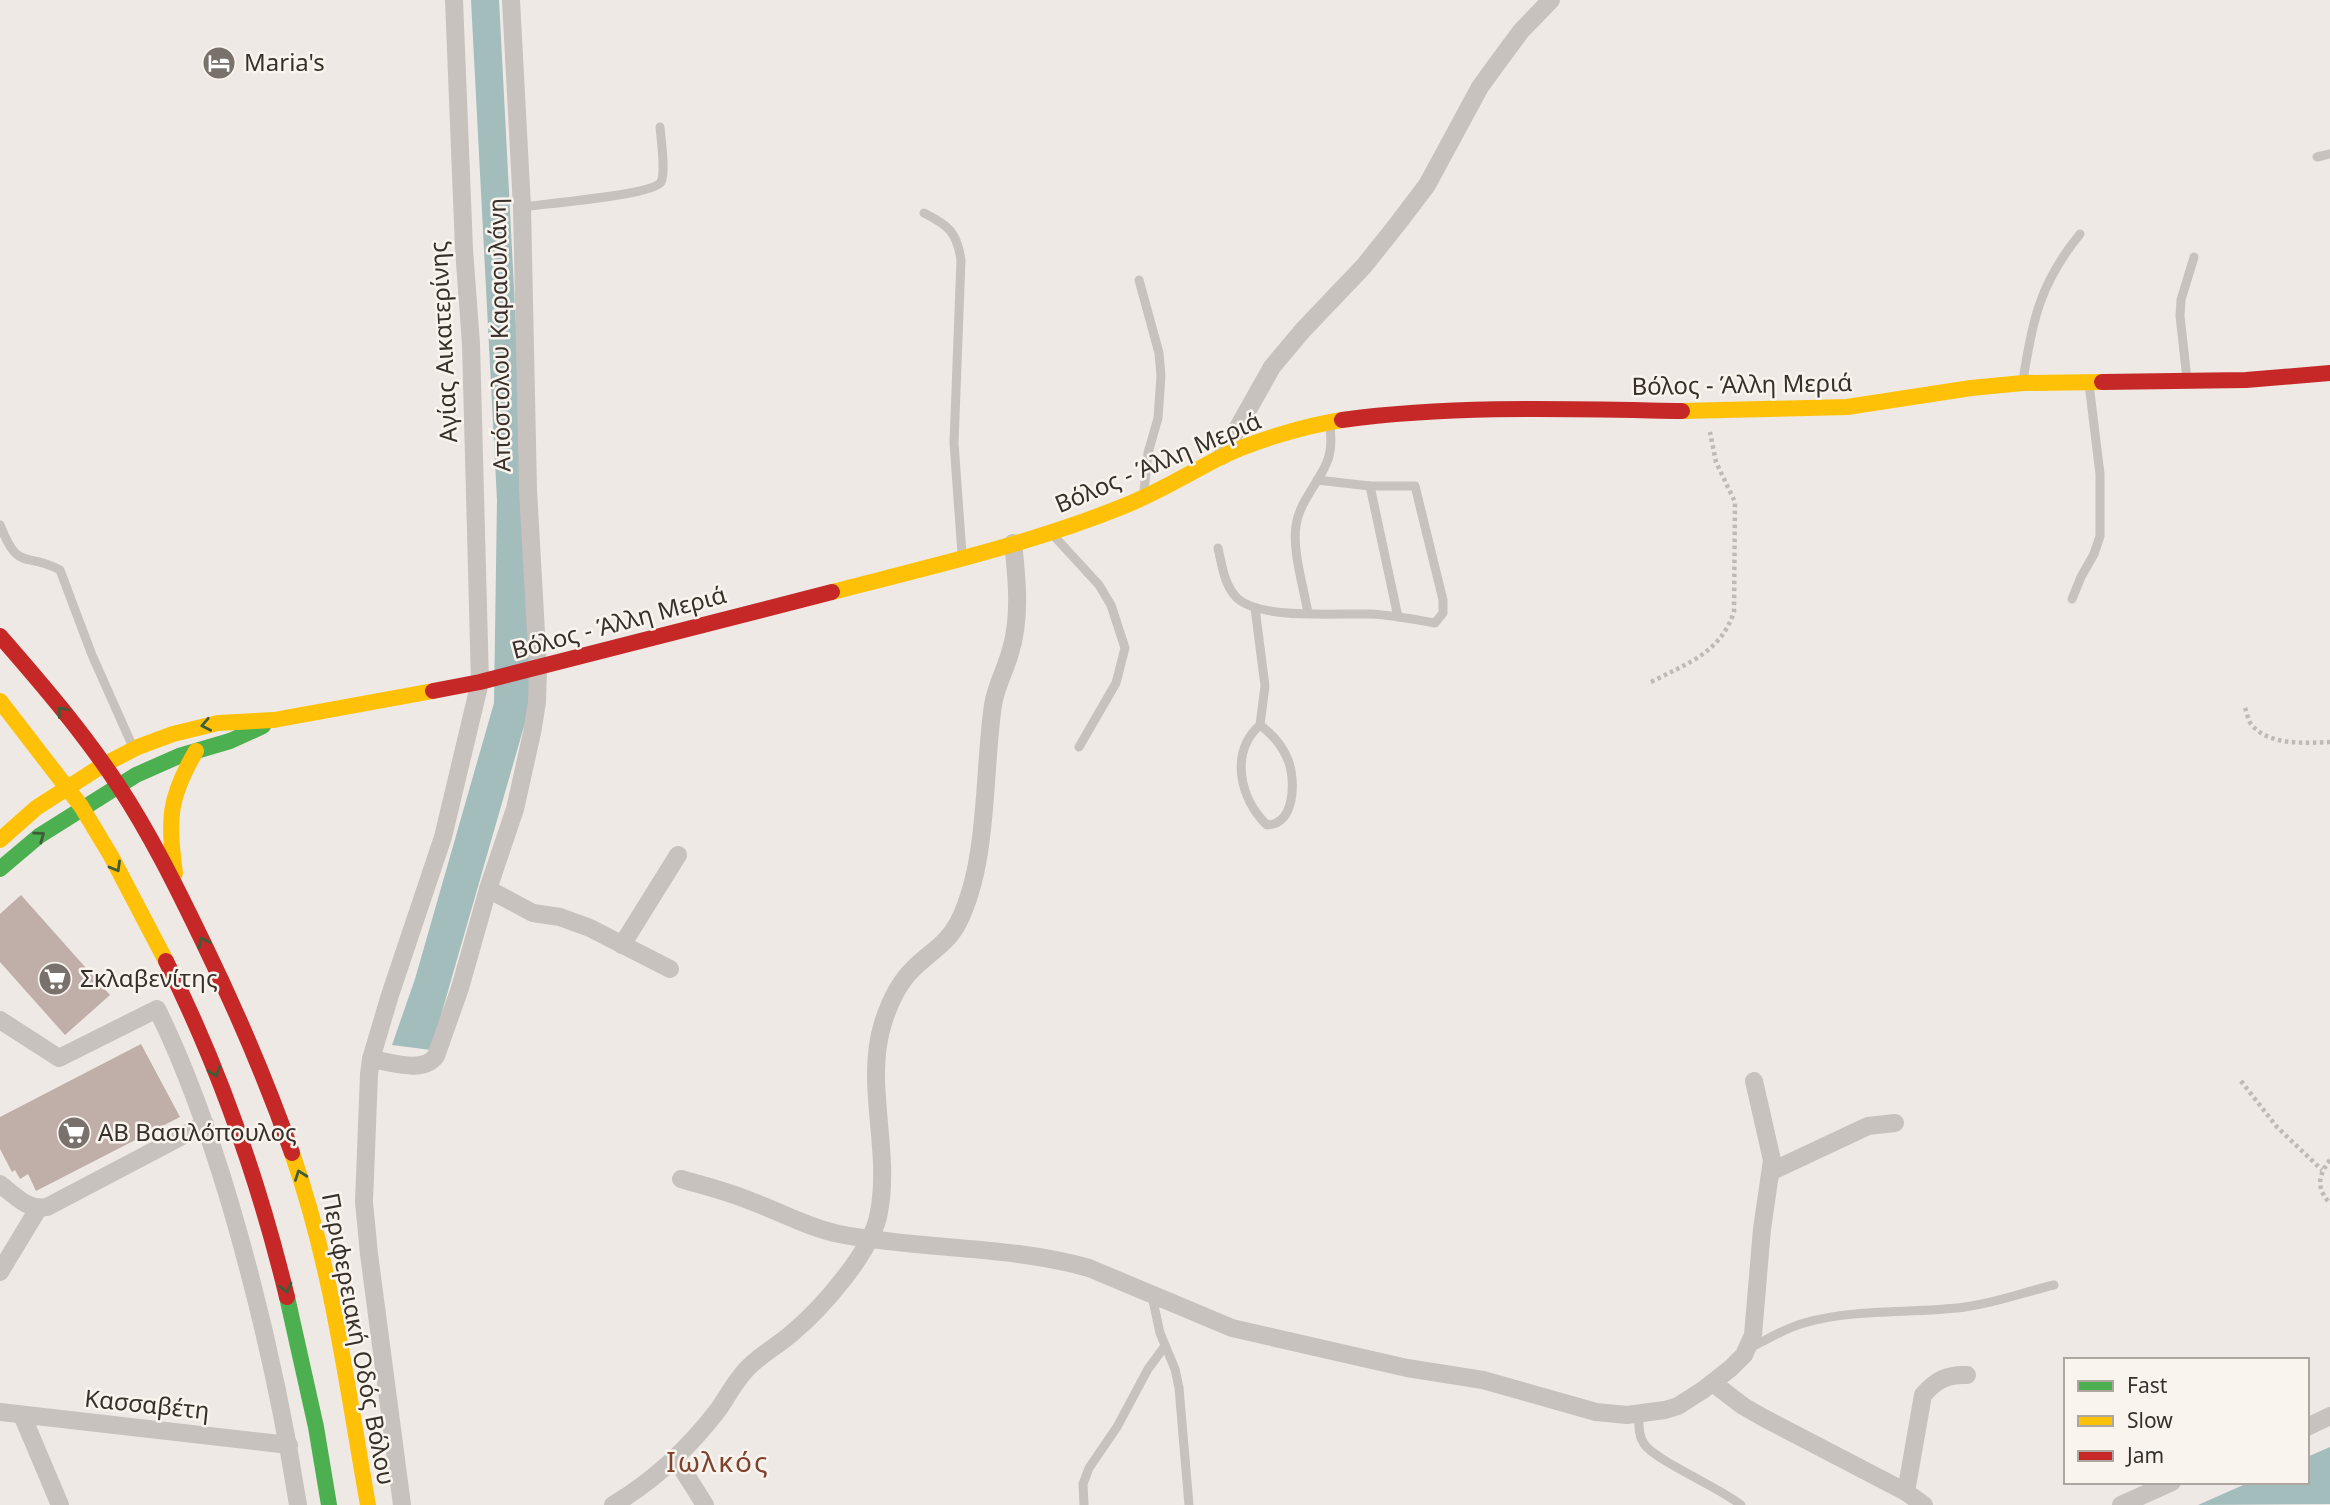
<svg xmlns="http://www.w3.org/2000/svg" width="2330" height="1505" font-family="'Noto Sans',sans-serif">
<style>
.water{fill:#a3bcbc}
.building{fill:#c0afa8}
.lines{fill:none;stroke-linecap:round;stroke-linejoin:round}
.path{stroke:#bfbab6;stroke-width:4.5;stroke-dasharray:3.5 3.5;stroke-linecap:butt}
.lane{stroke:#c7c2bd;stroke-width:9}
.street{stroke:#c7c2bd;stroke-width:18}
.fast{stroke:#4caf50;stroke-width:16}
.slow{stroke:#ffc107;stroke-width:16}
.jam{stroke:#c62828;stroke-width:16}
.oneway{stroke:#3f5c38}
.labels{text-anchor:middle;stroke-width:5;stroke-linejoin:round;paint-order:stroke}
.poi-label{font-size:24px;fill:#38302b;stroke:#f9f4ed;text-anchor:start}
.street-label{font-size:24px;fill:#38302b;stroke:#f9f4ed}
.quarter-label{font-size:28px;letter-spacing:2px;fill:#7e422d;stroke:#f9f4ed}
</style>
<rect width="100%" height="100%" fill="#eee9e4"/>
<!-- water -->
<g class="water">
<polygon points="471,0 499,0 525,499 531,702 431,1050 392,1045 415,979 494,703 497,500"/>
<polygon points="2330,1447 2330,1504 2198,1505 2250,1482 2307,1482 2307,1457"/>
</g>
<!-- building -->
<g class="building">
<polygon points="21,895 110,995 65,1035 0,962 0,914"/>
<polygon points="141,1044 180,1117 36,1191 28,1174 20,1179 15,1170 12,1172 0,1149 0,1117"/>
</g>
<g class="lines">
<!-- path -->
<g class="path">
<path d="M1651 682C1688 663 1720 653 1734 612L1735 502 1716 462 1710 432"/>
<path d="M2245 708C2247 713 2248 720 2251 724 2268 746 2306 743 2330 742"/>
<polyline points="2241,1081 2277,1127 2322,1170"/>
<path d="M2330 1160C2318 1175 2316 1189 2330 1203"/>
</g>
<!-- lane -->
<g class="lane">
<polyline points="2317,157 2330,154"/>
<path d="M522 207C542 204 654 195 661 182 666 172 661 140 660 127"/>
<path d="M924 213C948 225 957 232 961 260L954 443 962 554"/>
<polyline points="1139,280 1159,353 1161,376 1158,418 1148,453 1144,491"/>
<polyline points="2187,379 2180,316 2181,300 2194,257"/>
<path d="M2023 381C2032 321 2040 283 2080 234"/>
<polyline points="1370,486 1398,617"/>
<path d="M0 525C19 573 24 551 60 570L92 655 132 745"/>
<polyline points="1054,536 1099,585 1111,605 1125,648 1116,683 1079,747"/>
<path d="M1218 548C1222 565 1224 585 1237 598 1261 620 1337 613 1370 614 1392 615 1413 619 1435 623L1443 613V600L1415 486H1370L1317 480"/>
<polyline points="2072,599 2081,577 2094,554 2100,536 2100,474 2089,384"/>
<path d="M1255 608 1265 686 1260 725C1229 753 1240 799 1267 825 1295 825 1296 780 1288 760 1283 747 1272 734 1260 725"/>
<path d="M1308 613C1304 588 1292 551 1296 526 1299 502 1318 484 1327 462 1332 450 1331 437 1330 424"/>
<polyline points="1152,1296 1160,1333 1175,1369 1179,1388 1189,1505"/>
<path d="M1749 1348C1767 1340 1785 1328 1804 1323 1856 1308 1912 1314 1965 1307 1996 1303 2024 1292 2054 1285"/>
<path d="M1639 1415C1639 1424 1638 1434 1643 1442 1651 1459 1721 1488 1741 1505"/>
<polyline points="1084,1505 1083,1484 1089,1468 1117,1427 1148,1369 1165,1346"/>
</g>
<!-- street -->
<g class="street">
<polyline points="1222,456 1272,367 1303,330 1364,266 1399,222 1427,185 1480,87 1493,69 1521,31 1551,0"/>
<polyline points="488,889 533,913 560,917 590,928 670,969"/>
<polyline points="622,945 678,855"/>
<path d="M0 1020 59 1058 157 1009C188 1072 210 1136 230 1203 259 1302 282 1403 298 1505"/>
<path d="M371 1059C391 1062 423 1074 436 1056L460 988 488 889 515 809 532 733 537 702 538 668 528 490 522 207 511 0"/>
<polyline points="1772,1171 1868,1126 1895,1123"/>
<path d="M681 1179C705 1186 730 1192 753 1202 781 1212 809 1228 839 1234 921 1250 1008 1245 1089 1268L1232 1328 1407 1368 1483 1380 1596 1412 1627 1415 1665 1410 1678 1406 1703 1390 1731 1368 1744 1355 1753 1335 1762 1229 1772 1160 1754 1081"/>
<path d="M0 1184C14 1195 28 1211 47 1207L205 1124"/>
<polyline points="0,1272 38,1209"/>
<polyline points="1713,1383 1743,1406 1764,1418 1906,1492 1924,1505"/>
<polyline points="0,1412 289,1445"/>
<polyline points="22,1415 60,1505"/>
<polyline points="2307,1427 2330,1416"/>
<polyline points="676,1459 705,1505"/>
<path d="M1906 1492 1923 1395C1936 1380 1948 1374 1967 1375"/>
<polyline points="402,1505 369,1254 364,1202 369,1074 371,1059 390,995 443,837 480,682 471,344 464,249 454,0"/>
<path d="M613 1505C655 1480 688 1449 718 1410 727 1397 735 1382 745 1371 758 1356 776 1347 791 1334 821 1309 873 1251 879 1212 891 1149 864 1083 883 1023 889 1004 899 982 914 968 930 952 947 944 958 923 989 862 983 773 993 705 996 686 1005 671 1010 653 1021 619 1017 578 1013 543"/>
<polyline points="2121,1505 2172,1482"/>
</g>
<!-- fast -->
<g class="fast">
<polyline points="0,869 39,836 136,775 179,756 230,741 263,726"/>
<polyline points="287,1297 316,1427 329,1505"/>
</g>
<!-- slow -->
<g class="slow">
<polyline points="1682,411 1847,407 1971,388 2023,383 2102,382"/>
<path d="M832 592C929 567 1030 544 1124 506 1157 493 1188 474 1219 458 1249 442 1308 425 1342 420"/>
<polyline points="0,701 81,806 111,856 166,961"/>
<polyline points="0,840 36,808 103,765 138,747 173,734 218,723 274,720 433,691"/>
<path d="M175 873C168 819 168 799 196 751"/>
<path d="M292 1153C332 1267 347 1387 368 1505"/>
</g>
<!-- jam -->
<g class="jam">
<polyline points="2102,382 2246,380 2330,373"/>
<path d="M1342 420C1454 405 1569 409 1682 411"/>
<path d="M0 636C42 684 83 732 118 785 151 835 178 890 204 944 237 1012 267 1082 292 1153"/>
<polyline points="433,691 480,682 832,592"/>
<path d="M166 961C219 1067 259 1182 287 1297"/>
</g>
</g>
<!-- one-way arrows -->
<defs><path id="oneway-chevron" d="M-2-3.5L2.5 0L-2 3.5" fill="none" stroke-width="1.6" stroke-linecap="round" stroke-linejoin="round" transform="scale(1.75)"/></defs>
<g class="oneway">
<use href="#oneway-chevron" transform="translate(62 711) rotate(-128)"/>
<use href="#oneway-chevron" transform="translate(206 725) rotate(169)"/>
<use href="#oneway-chevron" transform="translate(40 836) rotate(-36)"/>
<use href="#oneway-chevron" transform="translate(116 867) rotate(60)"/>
<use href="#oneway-chevron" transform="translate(203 942) rotate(-116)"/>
<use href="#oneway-chevron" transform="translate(215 1072) rotate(70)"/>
<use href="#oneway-chevron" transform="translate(300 1175) rotate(-110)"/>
<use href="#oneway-chevron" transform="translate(286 1288) rotate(75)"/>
</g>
<!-- icons -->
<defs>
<symbol id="hotel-disc" viewBox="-11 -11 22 22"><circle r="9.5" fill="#78716c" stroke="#f9f4ed"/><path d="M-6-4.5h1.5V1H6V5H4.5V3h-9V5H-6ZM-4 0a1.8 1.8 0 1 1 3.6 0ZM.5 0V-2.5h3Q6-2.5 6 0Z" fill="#fff"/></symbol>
<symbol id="supermarket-disc" viewBox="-11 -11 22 22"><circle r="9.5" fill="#78716c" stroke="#f9f4ed"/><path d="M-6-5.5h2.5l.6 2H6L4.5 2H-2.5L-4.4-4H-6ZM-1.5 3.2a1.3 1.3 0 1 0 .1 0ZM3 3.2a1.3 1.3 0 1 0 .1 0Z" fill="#fff"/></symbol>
</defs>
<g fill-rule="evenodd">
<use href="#hotel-disc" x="200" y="44" width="38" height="38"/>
<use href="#supermarket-disc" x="36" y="960" width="38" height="38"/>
<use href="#supermarket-disc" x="55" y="1114" width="38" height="38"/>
</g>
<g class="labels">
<!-- poi labels -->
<g class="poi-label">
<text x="244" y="71">Maria's</text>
<text x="80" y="987">Σκλαβενίτης</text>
<text x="98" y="1141">ΑΒ Βασιλόπουλος</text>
</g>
<!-- street labels -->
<g class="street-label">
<text transform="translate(500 335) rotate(-91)" y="8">Απόστολου Καραουλάνη</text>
<text transform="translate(444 342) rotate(-93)" y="8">Αγίας Αικατερίνης</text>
<text transform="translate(1742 385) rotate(-1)" y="8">Βόλος - Άλλη Μεριά</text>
<text transform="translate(1158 463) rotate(-23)" y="8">Βόλος - Άλλη Μεριά</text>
<text transform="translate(619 623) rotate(-15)" y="8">Βόλος - Άλλη Μεριά</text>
<text transform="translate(358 1339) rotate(79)" y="8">Περιφερειακή Οδός Βόλου</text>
<text transform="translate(147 1405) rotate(6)" y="8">Κασσαβέτη</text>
</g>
<!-- quarter labels -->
<g class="quarter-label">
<text x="718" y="1472">Ιωλκός</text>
</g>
</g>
<!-- legend -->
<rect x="2064" y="1358" width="245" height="126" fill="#f9f4ed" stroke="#aca69f" stroke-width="2"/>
<rect x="2078" y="1381" width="35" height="10" fill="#4caf50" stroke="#aca69f" stroke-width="2"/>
<text x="2127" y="1393" font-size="21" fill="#38302b">Fast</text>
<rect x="2078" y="1416" width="35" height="10" fill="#ffc107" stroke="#aca69f" stroke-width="2"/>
<text x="2127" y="1428" font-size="21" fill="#38302b">Slow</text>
<rect x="2078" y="1451" width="35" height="10" fill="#c62828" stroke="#aca69f" stroke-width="2"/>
<text x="2127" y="1463" font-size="21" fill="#38302b">Jam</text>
</svg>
